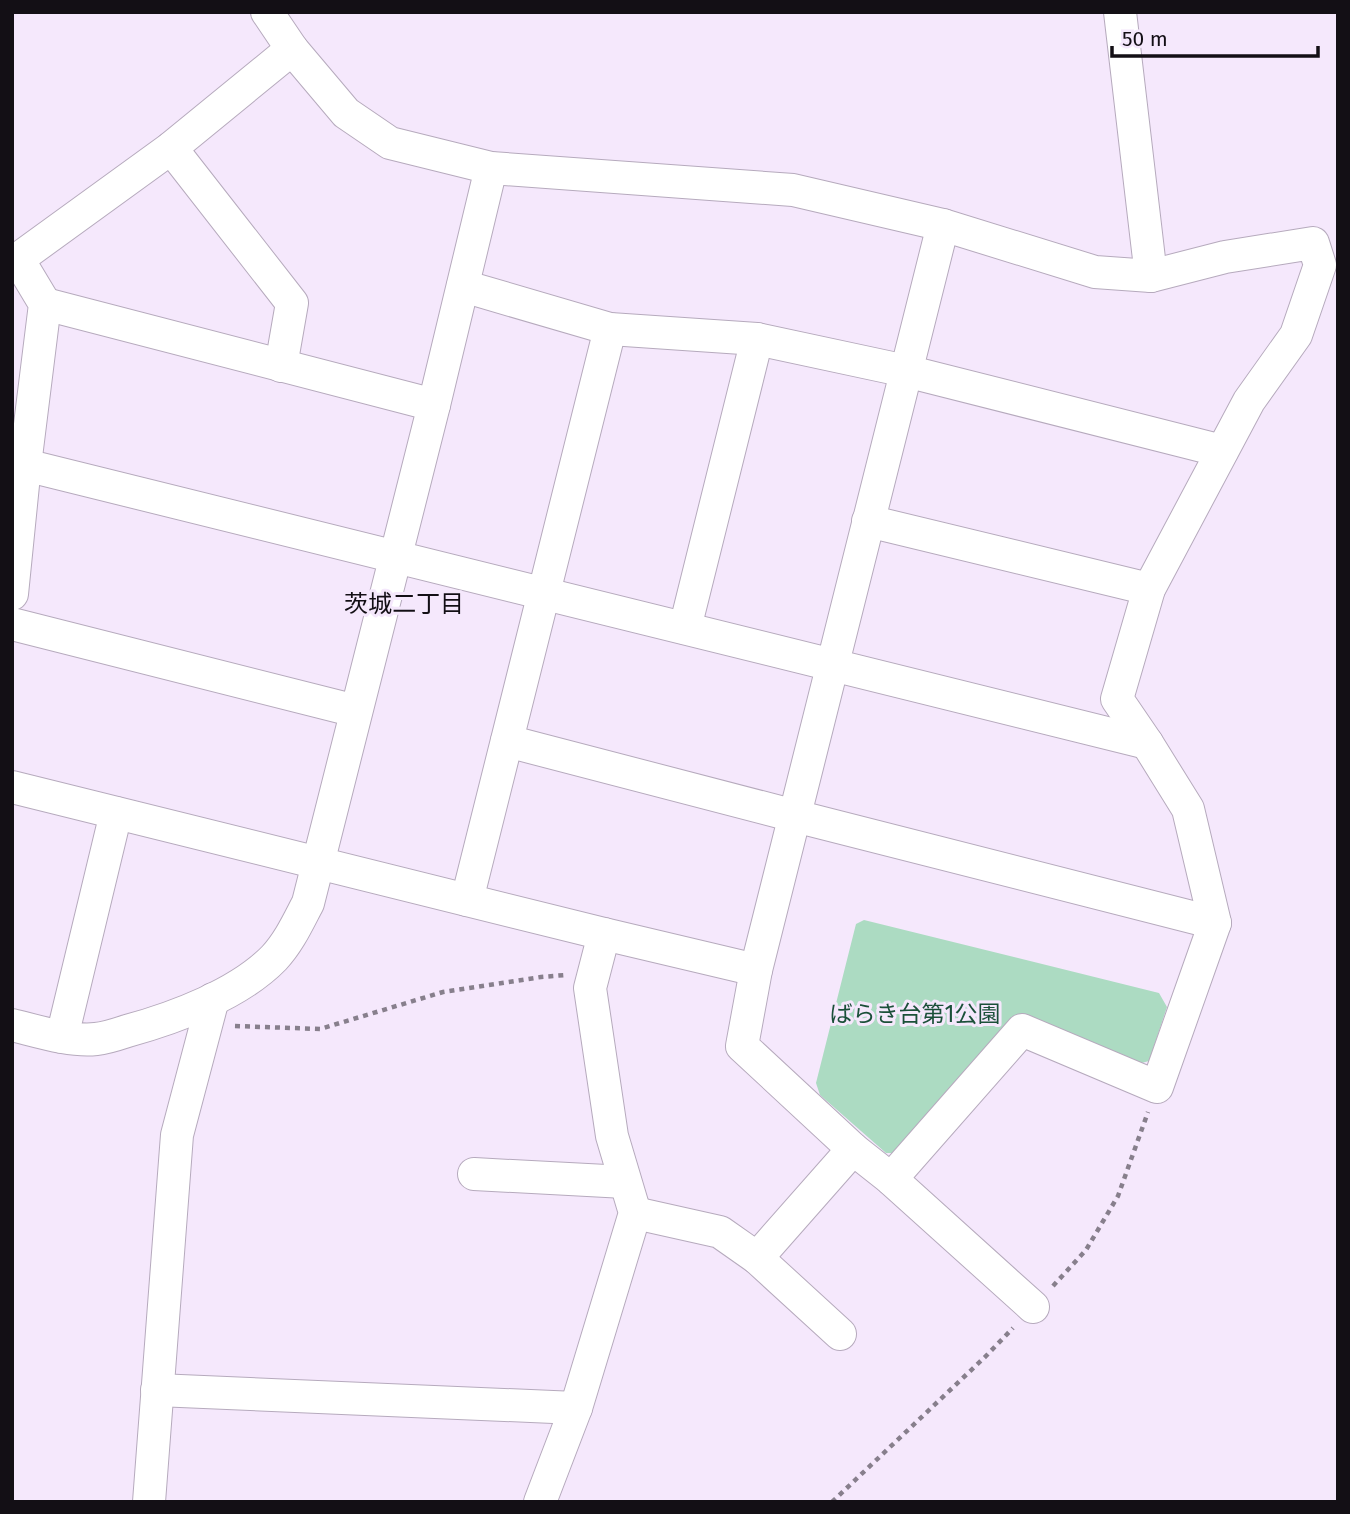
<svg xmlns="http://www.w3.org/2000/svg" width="1350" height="1514" font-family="'Fira Sans','Noto Sans JP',sans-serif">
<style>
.green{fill:#acdbc2}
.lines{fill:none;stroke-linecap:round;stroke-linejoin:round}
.minor-casing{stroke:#b6aabd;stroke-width:34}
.path{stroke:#877f8c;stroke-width:4.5;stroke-dasharray:5 5;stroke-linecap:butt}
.minor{stroke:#fff;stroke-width:32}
.labels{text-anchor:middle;stroke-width:6;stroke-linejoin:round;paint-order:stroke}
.park-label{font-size:23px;fill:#1b5039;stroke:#f5e8fc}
.neighbourhood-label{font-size:24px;fill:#130f15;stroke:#f5e8fc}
</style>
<rect width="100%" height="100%" fill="#f5e8fc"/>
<!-- green -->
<polygon class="green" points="864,920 1159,993 1167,1007 1149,1061 1138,1064 1017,1018 898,1153 886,1153 820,1095 816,1083 856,924"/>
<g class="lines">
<defs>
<g id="minor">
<polyline points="267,12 292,49 346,113 390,143 491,168 793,190 943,225 1095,272 1151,276 1225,257 1313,243 1320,265 1296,335 1249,401 1149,589 1117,699 1147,743 1188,809 1215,923 1157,1087 1022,1030 891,1179"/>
<polyline points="1120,12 1151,276"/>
<polyline points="171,148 292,303 281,366"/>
<polyline points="943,225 756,970 742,1046 853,1149 891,1179 1033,1307"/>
<polyline points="12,261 18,259 171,148 292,49"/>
<polyline points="463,286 610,329 757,339 906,371 1222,451"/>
<polyline points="45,304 434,405"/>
<polyline points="12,465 25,465 1147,743"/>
<polyline points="868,521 1149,589"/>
<polyline points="12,594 25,465 45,304 18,259"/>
<polyline points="12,624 356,711"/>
<polyline points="685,628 757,339"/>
<polyline points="507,741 795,816 1215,923"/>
<polyline points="12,787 604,934 756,970"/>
<polyline points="467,900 610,329"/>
<path d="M12 1025C37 1031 71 1042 96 1039 106 1038 118 1034 127 1031 175 1018 239 994 274 958 289 942 298 922 308 903L434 405 491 168"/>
<polyline points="62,1037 116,813"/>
<polyline points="474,1174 625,1182"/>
<polyline points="635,1213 720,1232 757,1258 853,1149"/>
<polyline points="757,1258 840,1334"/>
<polyline points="157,1390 576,1408"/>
<polyline points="149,1502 177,1135 213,999"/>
<polyline points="540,1502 576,1408 635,1213 612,1136 590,988 604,934"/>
</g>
</defs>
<!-- minor casing -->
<use href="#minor" class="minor-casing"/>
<!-- path -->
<g class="path">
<polyline points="235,1026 320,1029 443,992 541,977 566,975"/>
<polyline points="1053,1286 1086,1250 1118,1196 1148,1112"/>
<polyline points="832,1502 985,1357 1013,1328"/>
</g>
<!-- minor -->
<use href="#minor" class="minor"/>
</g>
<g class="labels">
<!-- park labels -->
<g class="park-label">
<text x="915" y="1022">ばらき台第1公園</text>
</g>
<!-- neighbourhood labels -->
<g class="neighbourhood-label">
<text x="404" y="612">茨城二丁目</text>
</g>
</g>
<!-- border -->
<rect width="1350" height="1514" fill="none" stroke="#130f15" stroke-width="28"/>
<!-- scale -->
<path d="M1112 46v10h206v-10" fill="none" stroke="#130f15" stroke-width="3.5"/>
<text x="1122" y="46" font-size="21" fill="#130f15" stroke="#f5e8fc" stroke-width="5" paint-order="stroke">50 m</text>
</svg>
